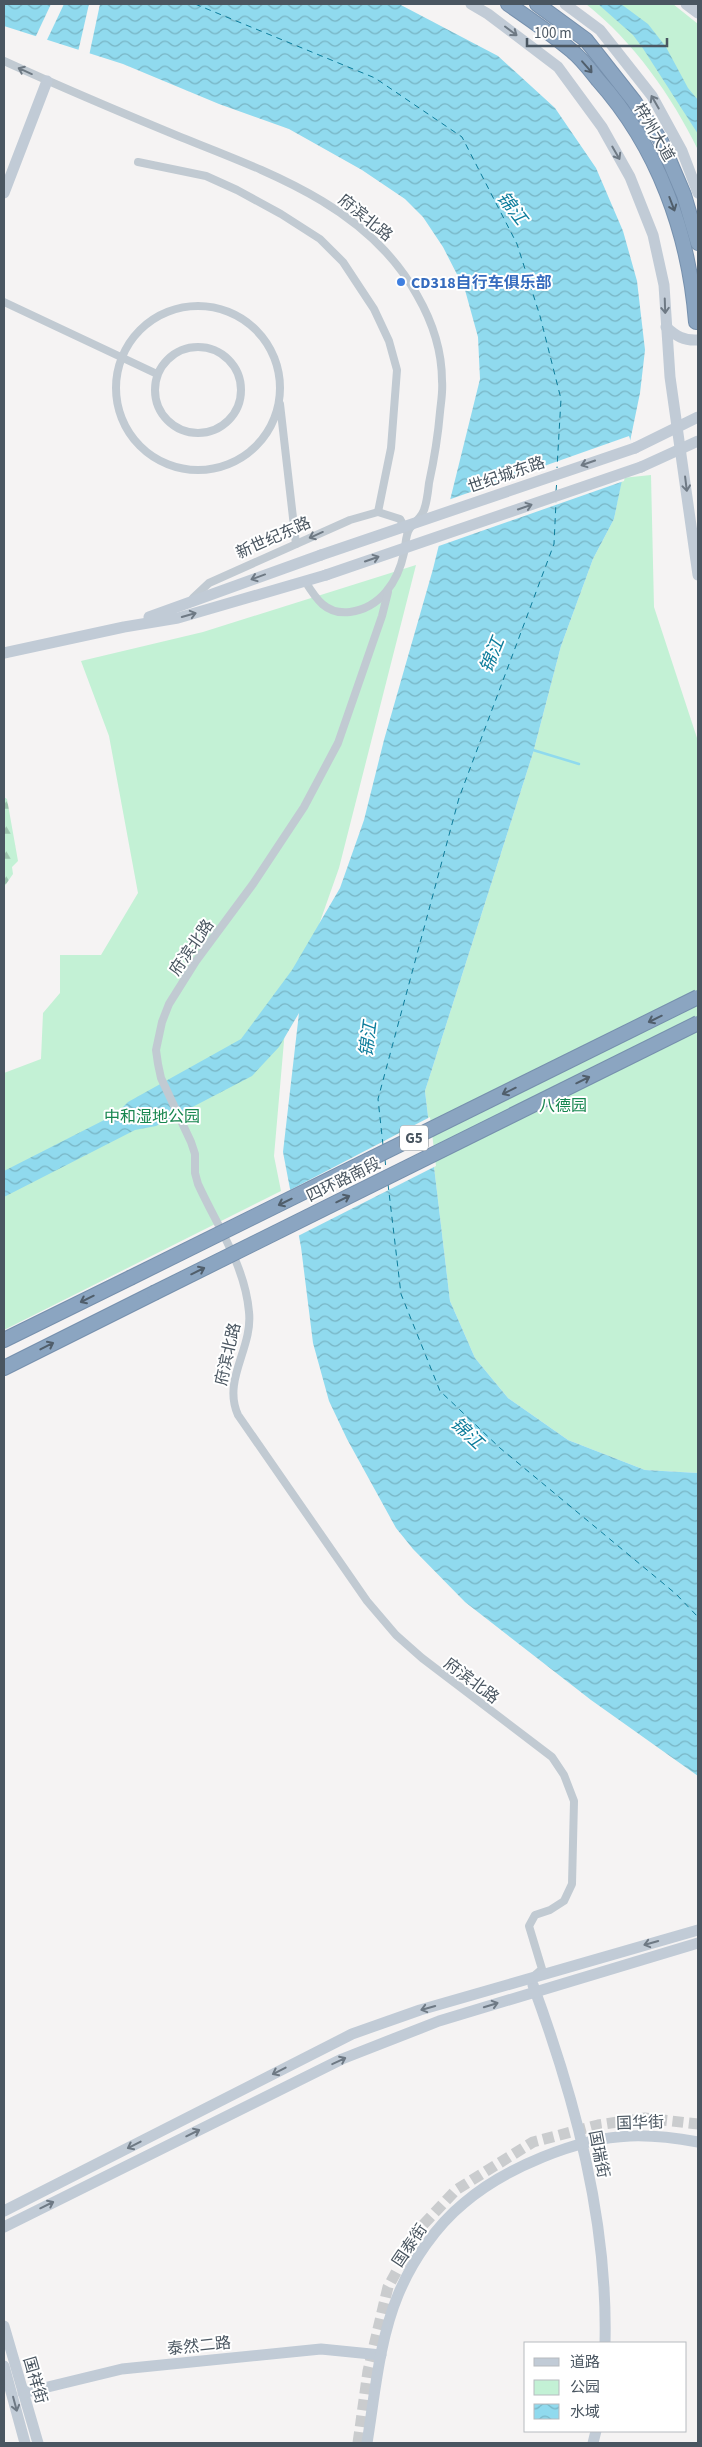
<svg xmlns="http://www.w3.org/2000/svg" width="702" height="2447" font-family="'Source Sans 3','Noto Sans SC',sans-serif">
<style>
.forest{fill:url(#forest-firs)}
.park{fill:#c3f1d5}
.water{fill:url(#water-waves)}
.pier{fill:#f5f3f3}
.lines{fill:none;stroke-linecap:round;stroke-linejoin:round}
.stream{stroke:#90daee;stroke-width:2.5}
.ferry{stroke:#0c7c9b;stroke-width:1;stroke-dasharray:6 5;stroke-linecap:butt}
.secondary-tunnel{stroke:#caccce;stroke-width:11;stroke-dasharray:11 5.5;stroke-linecap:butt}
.highway-casing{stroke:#7690ad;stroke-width:16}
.street{stroke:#c1cad2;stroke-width:8}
.secondary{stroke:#c1cbd6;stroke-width:11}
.highway{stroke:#8ba5c1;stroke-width:14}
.highway-bridge-casing{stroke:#7690ad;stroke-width:16;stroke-linecap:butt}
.secondary-bridge{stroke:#c1cbd6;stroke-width:11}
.highway-bridge{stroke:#8ba5c1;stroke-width:14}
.oneway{stroke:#6e7984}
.oneway2{stroke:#505e6b}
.oneway3{stroke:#6e7983}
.shop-dot{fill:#3f7fe0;stroke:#fff;stroke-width:2}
.labels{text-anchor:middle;stroke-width:4;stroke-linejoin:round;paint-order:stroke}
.shield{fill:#fff;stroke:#808990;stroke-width:1}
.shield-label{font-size:15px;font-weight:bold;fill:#4a5661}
.street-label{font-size:16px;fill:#4a5661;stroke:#fff}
.shop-label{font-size:16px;font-weight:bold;fill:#366cbe;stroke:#fff;text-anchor:start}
.park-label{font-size:16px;fill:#17864f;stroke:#fff}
.water-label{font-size:18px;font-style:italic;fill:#0c7c9b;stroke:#fff}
</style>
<defs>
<pattern id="forest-firs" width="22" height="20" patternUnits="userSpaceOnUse" patternTransform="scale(1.25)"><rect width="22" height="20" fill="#c3f1d5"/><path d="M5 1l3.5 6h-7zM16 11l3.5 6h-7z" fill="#a0c6b0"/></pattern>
<pattern id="water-waves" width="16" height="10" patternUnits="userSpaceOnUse" patternTransform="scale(1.25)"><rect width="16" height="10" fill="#90daee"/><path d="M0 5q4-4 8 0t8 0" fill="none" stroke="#78b4c4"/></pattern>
</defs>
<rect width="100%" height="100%" fill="#f5f3f3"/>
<!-- forest -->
<polygon class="forest" points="4,797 7,799 18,861 12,867 13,874 4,887"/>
<!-- park -->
<g class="park">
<path d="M586 4H673L698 24V150C672 96 633 41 586 4Z"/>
<polygon points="651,475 654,607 698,741 698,1473 645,1470 568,1440 508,1398 475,1358 450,1301 425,1091 533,753 561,646 593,559 614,519 622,478"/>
<polygon points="416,565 339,868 286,1018 274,1156 281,1191 4,1330 4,1073 41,1059 43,1013 60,993 60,955 101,955 138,893 109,736 81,661 203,632"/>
</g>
<!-- water -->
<g class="water">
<polygon points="4,4 399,4 498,56 555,108 596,168 623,231 637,281 645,350 640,393 614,519 593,559 561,646 533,753 425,1091 450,1301 475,1358 508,1398 568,1440 645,1470 698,1473 698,1776 591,1700 465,1602 413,1549 396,1528 347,1439 329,1401 313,1343 301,1247 283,1152 299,1013 279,1047 252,1076 156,1126 135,1130 4,1197 4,1171 116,1114 128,1102 241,1039 292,970 340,888 364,820 384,740 433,569 480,379 478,337 465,290 443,247 423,217 405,199 362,170 289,129 219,104 123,64 4,26"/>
<polygon points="598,4 621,4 648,24 666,47 688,88 698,100 698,134 642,47 633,35"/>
</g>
<!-- pier -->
<g class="pier">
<polygon points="51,4 64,4 46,42 35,38"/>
<polygon points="89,4 100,4 89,56 78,52"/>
<polygon points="629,436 632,445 624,481 436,547 448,500"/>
<polygon points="430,1117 436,1166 296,1237 288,1191"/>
</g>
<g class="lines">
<!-- stream -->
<polyline class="stream" points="533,750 579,764"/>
<!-- ferry -->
<g class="ferry">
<polyline points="195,4 375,78 462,137 517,244 540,316 561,399 557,468"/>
<polyline points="556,491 557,480"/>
<polyline points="383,1145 378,1099 459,798 554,544 556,502"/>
<polyline points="385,1159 386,1170"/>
<polyline points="388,1184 401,1294 440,1391 500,1448 676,1594 698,1617"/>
</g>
<!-- secondary-tunnel -->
<polyline class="secondary-tunnel" points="358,2443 368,2371 388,2287 421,2227 456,2190 533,2142 598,2125 645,2118 698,2124"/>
<defs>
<g id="highway">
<path d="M508 4C530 19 552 34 572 51 582 59 590 70 598 80 658 147 689 233 696 322"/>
<polyline points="537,4 586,40 634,101 661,141 684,195 698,243"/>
<polyline points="4,1340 130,1278"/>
<polyline points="4,1368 154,1293"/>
</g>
</defs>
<!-- highway casing -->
<use href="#highway" class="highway-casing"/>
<!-- street -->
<g class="street">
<path d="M4 61C61 87 120 112 178 136 268 172 368 206 417 295 432 321 442 350 442 381 443 391 441 402 440 412 438 436 434 460 429 483 428 492 427 502 424 510 422 516 415 523 410 528 405 535 406 545 404 553 398 582 380 608 350 612 326 615 316 599 305 581"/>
<polyline points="138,162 206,176 237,190 281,214 320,239 343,262 374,309 389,341 397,370 391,448 378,512"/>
<polyline points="4,302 157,374"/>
<circle cx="198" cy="388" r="82"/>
<circle cx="198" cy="390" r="43"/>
<polyline points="280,404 296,544"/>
<polyline points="378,512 400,519 406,530"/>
<path d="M388 592 382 616 338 743 304 807 253 884 196 961 169 1004 162 1022 156 1050 158 1064 161 1078 191 1142 195 1154V1173L198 1184C217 1226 245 1265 249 1312 253 1348 222 1380 238 1415L367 1601 396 1635 422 1658 552 1757 564 1775 574 1801 572 1884 564 1901 550 1910 535 1915 529 1926 542 1969 534 1976"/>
<polyline points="193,598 209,583 350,520 378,512"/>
</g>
<!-- secondary -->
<g class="secondary">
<polyline points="471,4 488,14 558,67 602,127 630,177 653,235 664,285 670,377 698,575"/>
<polyline points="565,4 600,30 652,96 682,151 698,193"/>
<polyline points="686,4 698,13"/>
<polyline points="4,193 47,81"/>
<path d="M666 327C676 336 684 341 698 340"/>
<polyline points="635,448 698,417"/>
<polyline points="641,467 698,441"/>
<polyline points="149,617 321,555"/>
<polyline points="4,653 124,627 178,618 326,575"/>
<path d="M533 1985C575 2099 608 2220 605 2343"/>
<polyline points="4,2211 352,2034 420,2010 698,1930"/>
<polyline points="4,2227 342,2059 439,2021 698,1943"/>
<polyline points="4,2326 38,2443"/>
<polyline points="4,2366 25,2443"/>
<polyline points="23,2393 122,2369 321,2349 381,2355"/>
<path d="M367 2443C375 2394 379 2341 398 2295 412 2261 436 2226 464 2203 505 2168 577 2138 630 2136 654 2135 676 2138 698 2142"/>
<polyline points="593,2443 596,2431"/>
</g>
<!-- highway -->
<use href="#highway" class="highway"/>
<defs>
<g id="highway-bridge">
<polyline points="130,1278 698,997"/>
<polyline points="154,1293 698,1023"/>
</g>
</defs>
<!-- highway-bridge casing -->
<use href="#highway-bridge" class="highway-bridge-casing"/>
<!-- secondary-bridge -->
<g class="secondary-bridge">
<polyline points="321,555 635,448"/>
<polyline points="326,575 641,467"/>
</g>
<!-- highway-bridge -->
<use href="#highway-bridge" class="highway-bridge"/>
</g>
<!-- one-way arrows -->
<defs><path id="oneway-shaft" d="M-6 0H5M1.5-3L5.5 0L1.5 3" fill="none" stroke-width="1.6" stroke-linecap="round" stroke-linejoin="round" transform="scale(1.25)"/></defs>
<g class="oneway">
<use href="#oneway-shaft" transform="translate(511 31) rotate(37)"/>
<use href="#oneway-shaft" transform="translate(655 102) rotate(-120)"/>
<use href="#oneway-shaft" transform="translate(616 153) rotate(60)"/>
<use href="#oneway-shaft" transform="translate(665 306) rotate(88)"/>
<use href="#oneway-shaft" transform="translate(588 463) rotate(161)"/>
<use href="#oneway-shaft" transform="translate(686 484) rotate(83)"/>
<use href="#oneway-shaft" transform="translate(525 507) rotate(-19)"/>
<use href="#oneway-shaft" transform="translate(372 559) rotate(-19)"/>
<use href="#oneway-shaft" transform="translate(258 577) rotate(160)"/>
<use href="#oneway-shaft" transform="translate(189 615) rotate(-16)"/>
<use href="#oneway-shaft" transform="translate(651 1943) rotate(164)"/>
<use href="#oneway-shaft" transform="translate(491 2005) rotate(-17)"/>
<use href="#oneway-shaft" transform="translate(428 2008) rotate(164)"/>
<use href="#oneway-shaft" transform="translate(339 2061) rotate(-25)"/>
<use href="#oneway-shaft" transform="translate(279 2071) rotate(153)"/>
<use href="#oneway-shaft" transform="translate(193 2133) rotate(-26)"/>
<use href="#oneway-shaft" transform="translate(134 2145) rotate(153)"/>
<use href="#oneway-shaft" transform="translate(47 2205) rotate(-26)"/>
<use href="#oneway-shaft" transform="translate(15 2404) rotate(75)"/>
</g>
<g class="oneway2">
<use href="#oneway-shaft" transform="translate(587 67) rotate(49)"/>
<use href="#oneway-shaft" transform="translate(672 204) rotate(69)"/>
<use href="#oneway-shaft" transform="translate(655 1019) rotate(154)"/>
<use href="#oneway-shaft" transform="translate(583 1080) rotate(-26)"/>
<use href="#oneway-shaft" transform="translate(509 1091) rotate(154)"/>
<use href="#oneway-shaft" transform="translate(343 1199) rotate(-26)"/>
<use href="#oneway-shaft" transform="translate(285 1202) rotate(154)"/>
<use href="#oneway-shaft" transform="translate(198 1271) rotate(-26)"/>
<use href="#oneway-shaft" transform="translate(87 1299) rotate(154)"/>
<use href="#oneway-shaft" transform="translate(47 1346) rotate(-27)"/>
</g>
<g class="oneway3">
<use href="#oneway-shaft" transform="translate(25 71) rotate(-156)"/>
<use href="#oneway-shaft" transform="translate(316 535) rotate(156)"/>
</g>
<!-- markers -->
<circle class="shop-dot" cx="401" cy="282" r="5"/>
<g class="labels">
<!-- shield labels -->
<rect class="shield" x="400" y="1125.5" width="28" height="25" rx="4"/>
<g class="shield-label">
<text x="414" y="1143">G5</text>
</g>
<!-- street labels -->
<g class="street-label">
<text transform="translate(655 132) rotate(60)" y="6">梓州大道</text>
<text transform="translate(366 217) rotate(39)" y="6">府滨北路</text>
<text transform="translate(506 474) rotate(-19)" y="6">世纪城东路</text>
<text transform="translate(273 537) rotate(-24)" y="6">新世纪东路</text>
<text transform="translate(191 947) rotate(-55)" y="6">府滨北路</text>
<text transform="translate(343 1179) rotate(-26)" y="6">四环路南段</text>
<text transform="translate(227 1354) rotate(-77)" y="6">府滨北路</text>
<text transform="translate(472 1680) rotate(37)" y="6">府滨北路</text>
<text transform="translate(640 2122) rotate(-2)" y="6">国华街</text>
<text transform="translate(600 2154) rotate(79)" y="6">国瑞街</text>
<text transform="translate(409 2245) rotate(-56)" y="6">国泰街</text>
<text transform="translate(199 2345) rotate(-6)" y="6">泰然二路</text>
<text transform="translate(36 2380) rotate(74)" y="6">国祥街</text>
</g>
<!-- shop labels -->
<g class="shop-label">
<text x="411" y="288">CD318自行车俱乐部</text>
</g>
<!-- park labels -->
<g class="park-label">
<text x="563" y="1111">八德园</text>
<text x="152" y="1122">中和湿地公园</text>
</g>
<!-- water labels -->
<g class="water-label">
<text transform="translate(512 208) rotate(52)" y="6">锦江</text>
<text transform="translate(492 655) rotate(-68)" y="6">锦江</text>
<text transform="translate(368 1039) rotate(-83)" y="6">锦江</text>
<text transform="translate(467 1433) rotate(43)" y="6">锦江</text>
</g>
</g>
<!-- border -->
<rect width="702" height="2447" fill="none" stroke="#4a5661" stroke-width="10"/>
<!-- legend -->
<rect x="524" y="2342" width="162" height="90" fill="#ffffff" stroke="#b7bbc0"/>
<rect x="534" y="2358" width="25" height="8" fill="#c1cbd6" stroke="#b7bbc0"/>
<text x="570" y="2367" font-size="15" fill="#4a5661">道路</text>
<rect x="534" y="2380" width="25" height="15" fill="#c3f1d5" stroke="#b7bbc0"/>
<text x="570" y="2392" font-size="15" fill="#4a5661">公园</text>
<rect x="534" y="2404" width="25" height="15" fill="url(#water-waves)" stroke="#b7bbc0"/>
<text x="570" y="2417" font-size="15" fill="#4a5661">水域</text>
<!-- scale -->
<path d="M527 38v8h140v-8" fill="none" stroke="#4a5661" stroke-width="2.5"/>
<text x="534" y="38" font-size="15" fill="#4a5661" stroke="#ffffff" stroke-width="4" paint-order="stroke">100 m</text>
</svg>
